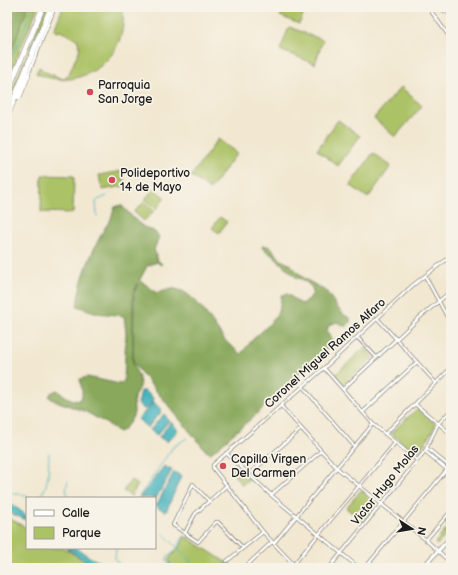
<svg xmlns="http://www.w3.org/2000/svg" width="458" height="575" font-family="'Balsamiq Sans',sans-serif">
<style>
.green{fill:#acc266;stroke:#646f41}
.forest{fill:#89a85b;stroke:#52623c}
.water{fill:#44b3be;stroke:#30686d}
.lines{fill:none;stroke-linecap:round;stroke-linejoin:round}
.stream{stroke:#44b3be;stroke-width:1}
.minor-casing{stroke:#878276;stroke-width:4}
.tertiary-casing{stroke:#878276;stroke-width:5}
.trunk-casing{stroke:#878276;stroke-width:6}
.motorway-casing{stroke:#878276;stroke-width:6}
.minor{stroke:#fff;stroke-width:2.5}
.tertiary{stroke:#fff;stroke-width:3.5}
.trunk{stroke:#fff;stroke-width:4.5}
.motorway{stroke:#fff;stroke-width:5}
.poi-dot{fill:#d1495b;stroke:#f7f3e8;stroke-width:1.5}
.labels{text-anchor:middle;stroke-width:3.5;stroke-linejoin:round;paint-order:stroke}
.poi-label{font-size:12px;fill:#1c1c1c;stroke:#f7f3e8;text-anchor:start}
.street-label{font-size:12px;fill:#1c1c1c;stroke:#f7f3e8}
</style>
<rect width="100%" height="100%" fill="#f7f3e8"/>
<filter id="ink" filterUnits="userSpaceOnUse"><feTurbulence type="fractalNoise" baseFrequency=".025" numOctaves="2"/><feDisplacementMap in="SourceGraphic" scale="8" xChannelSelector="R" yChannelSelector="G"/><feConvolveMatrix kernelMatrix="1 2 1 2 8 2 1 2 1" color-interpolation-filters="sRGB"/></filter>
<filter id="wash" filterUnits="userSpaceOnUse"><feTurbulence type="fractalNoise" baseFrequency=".012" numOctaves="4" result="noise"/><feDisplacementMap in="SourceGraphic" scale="16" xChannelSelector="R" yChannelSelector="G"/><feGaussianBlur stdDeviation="0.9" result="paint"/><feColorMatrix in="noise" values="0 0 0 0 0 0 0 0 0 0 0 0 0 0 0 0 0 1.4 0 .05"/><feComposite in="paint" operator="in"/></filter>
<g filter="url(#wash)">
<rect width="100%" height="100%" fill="#f2e8d1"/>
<!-- green -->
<g class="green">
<polygon points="7,7 38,7 7,81"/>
<polygon points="45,7 49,7 7,109 7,102 33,41"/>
<path d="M63 7H122C132 56 81 95 36 73L39 67 41 68 43 71 63 79 69 74 80 48 77 39 60 31 56 32 54 30Z"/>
<polygon points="283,7 288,7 304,13 299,24 280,16"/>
<polygon points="289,27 323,40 315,64 280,50"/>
<polygon points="401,87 422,106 395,137 374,118"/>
<polygon points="338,120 360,136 338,166 317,150"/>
<polygon points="218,139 237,153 210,190 191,176"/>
<polygon points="373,153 391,166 368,198 350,185"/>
<polygon points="123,171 125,186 102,190 99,175"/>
<polygon points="42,175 74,176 73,213 41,212"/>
<polygon points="154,189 165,198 156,209 145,199"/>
<polygon points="144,202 154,211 144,221 134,212"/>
<polygon points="220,217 227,222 219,233 212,228"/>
<polygon points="365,347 374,357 343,385 335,375"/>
<polygon points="417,409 436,424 424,445 416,454 391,433"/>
<polygon points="237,466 250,478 242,485 231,471"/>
<polygon points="131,480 138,485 131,496 123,491"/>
<polygon points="361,490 377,504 363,522 346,508"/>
<polygon points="451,513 451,531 437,545 435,543 449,526 444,521"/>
<polygon points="7,517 27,528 27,548 63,548 98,568 7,568"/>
<polygon points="185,536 235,568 169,568 170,565 169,559 181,545"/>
</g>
<!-- forest -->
<g class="forest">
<polygon points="7,7 28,7 7,63"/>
<path d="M121 205C128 211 134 220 141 225 148 230 155 229 159 237L154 250 156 255V259L162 264 161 265 157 262 147 266 133 293V363L134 292 141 281 157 293C163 290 168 288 175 289 195 291 213 325 224 339 229 345 235 349 241 354 245 349 249 344 253 339 267 327 282 315 281 295L287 294C293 297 296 302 302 304L309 299 313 293 312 288 307 283 302 279 297 278 272 255 262 248 263 245 270 247 281 260 291 265 304 278 327 292 337 307 344 315 350 318V323L346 327 337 322 329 325 327 331 331 336 332 343 326 350 252 418 211 453 206 451 133 363C134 369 140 376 140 383 140 387 135 393 134 398 133 403 134 408 134 413 132 420 125 430 119 432L104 422 86 412 53 400 49 397 51 393 57 390C62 393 79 408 82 396 83 391 80 384 80 379L87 377 120 384 124 381 126 333 124 316 97 313 77 306C80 277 92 251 106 226L110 221 115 207Z"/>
</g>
<!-- water -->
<g class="water">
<polygon points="141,391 145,391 153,398 152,403 145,409 142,408 138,404"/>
<polygon points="154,402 162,411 147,428 138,419"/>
<polygon points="164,414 169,421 157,435 150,430"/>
<polygon points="171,422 178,430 167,442 159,437"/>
<polygon points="164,466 172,470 155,500 155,498 142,498 140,497"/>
<polygon points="174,472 181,476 166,512 156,506"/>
<polygon points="7,502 13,505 27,516 27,520 7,512"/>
<polygon points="66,548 76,548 91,558 106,564 119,568 102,568 84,560"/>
</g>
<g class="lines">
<!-- stream -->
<g class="stream">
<polyline points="7,71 8,65 22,35 31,11"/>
<polyline points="97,216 96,202 98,200 107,196"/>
<polyline points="7,477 9,490 13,494 22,494 29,498"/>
<path d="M39 498C50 486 48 467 49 453"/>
<polyline points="68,498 66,487 68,481"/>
<polyline points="138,498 173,447 187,438"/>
<polyline points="163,533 197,568"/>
<polyline points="116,548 115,559 120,565 120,568"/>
<polyline points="168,568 169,565 167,562 167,558 177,549 183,537"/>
<polyline points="222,568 226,562"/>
</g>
</g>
</g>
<g filter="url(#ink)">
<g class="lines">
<defs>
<g id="minor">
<polyline points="428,7 451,39"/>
<polyline points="28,75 55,7"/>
<polyline points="425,276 451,324"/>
<polyline points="377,318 436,383"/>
<polyline points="358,338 376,357"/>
<polyline points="324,368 373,424 417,460"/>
<polyline points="303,387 354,446"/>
<polyline points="343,389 419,318 451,291"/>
<polyline points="415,404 451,434"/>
<polyline points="281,406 337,468 426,540 451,563"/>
<polyline points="363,412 417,362"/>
<polyline points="385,434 451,368"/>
<polyline points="427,448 451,468"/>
<polyline points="425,451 451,473"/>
<polyline points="226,453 271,495 359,568"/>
<polyline points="249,474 301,429"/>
<polyline points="271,495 321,451"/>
<polyline points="209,501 193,484 173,525 198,542 216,522 218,522 242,547"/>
<polyline points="185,533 195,514 226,486"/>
<polyline points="426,540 451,511"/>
<polyline points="274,543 373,424"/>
<polyline points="227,561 263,532"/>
<polyline points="294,564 395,443"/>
<polyline points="244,568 272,542"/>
<polyline points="297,568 263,532 213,468 213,465 324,368 413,285 451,256"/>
<polyline points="329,568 425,451 438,424 451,410"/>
<polyline points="365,568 449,467"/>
</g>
<polyline id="tertiary" points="422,568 451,537"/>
<g id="trunk">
<polyline points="439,7 451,13"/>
<polyline points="449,7 451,8"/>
</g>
<g id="motorway">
<polyline points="7,93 43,7"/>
<polyline points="19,97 28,75"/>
<polyline points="7,117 51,7"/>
</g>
</defs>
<!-- minor casing -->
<use href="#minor" class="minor-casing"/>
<!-- tertiary casing -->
<use href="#tertiary" class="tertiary-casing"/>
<!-- trunk casing -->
<use href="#trunk" class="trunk-casing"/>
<!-- motorway casing -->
<use href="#motorway" class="motorway-casing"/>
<!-- minor -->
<use href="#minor" class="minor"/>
<!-- tertiary -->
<use href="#tertiary" class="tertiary"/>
<!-- trunk -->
<use href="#trunk" class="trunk"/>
<!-- motorway -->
<use href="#motorway" class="motorway"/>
</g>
</g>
<!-- markers -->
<g class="poi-dot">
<circle cx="90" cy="92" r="4"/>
<circle cx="112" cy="180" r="4"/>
<circle cx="223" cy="466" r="4"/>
</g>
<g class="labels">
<!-- poi labels -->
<g class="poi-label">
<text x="98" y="89">Parroquia<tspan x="98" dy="14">San Jorge</tspan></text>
<text x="120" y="177">Polideportivo<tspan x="120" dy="14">14 de Mayo</tspan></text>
<text x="231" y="463">Capilla Virgen<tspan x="231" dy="14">Del Carmen</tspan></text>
</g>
<!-- street labels -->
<g class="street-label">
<text transform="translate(325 353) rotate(-42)" y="4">Coronel Miguel Ramos Alfaro</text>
<text transform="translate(385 485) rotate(-51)" y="4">Victor Hugo Molas</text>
</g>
</g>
<!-- margin -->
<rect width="458" height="575" fill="none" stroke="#f7f3e8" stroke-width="24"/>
<!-- legend -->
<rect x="26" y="497" width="130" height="52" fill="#f7f3e8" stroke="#9f9d96"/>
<rect x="34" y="510" width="20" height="6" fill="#ffffff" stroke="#9f9d96"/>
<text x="62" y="517" font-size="12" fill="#1c1c1c">Calle</text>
<rect x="34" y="527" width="20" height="12" fill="#acc266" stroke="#9f9d96"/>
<text x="62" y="537" font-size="12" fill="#1c1c1c">Parque</text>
<!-- north arrow -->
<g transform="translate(412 529) rotate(102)" stroke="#f7f3e8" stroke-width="3" paint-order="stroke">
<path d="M0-3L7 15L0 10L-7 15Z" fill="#1c1c1c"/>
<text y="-6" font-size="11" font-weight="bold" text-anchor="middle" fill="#1c1c1c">N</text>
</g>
</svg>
